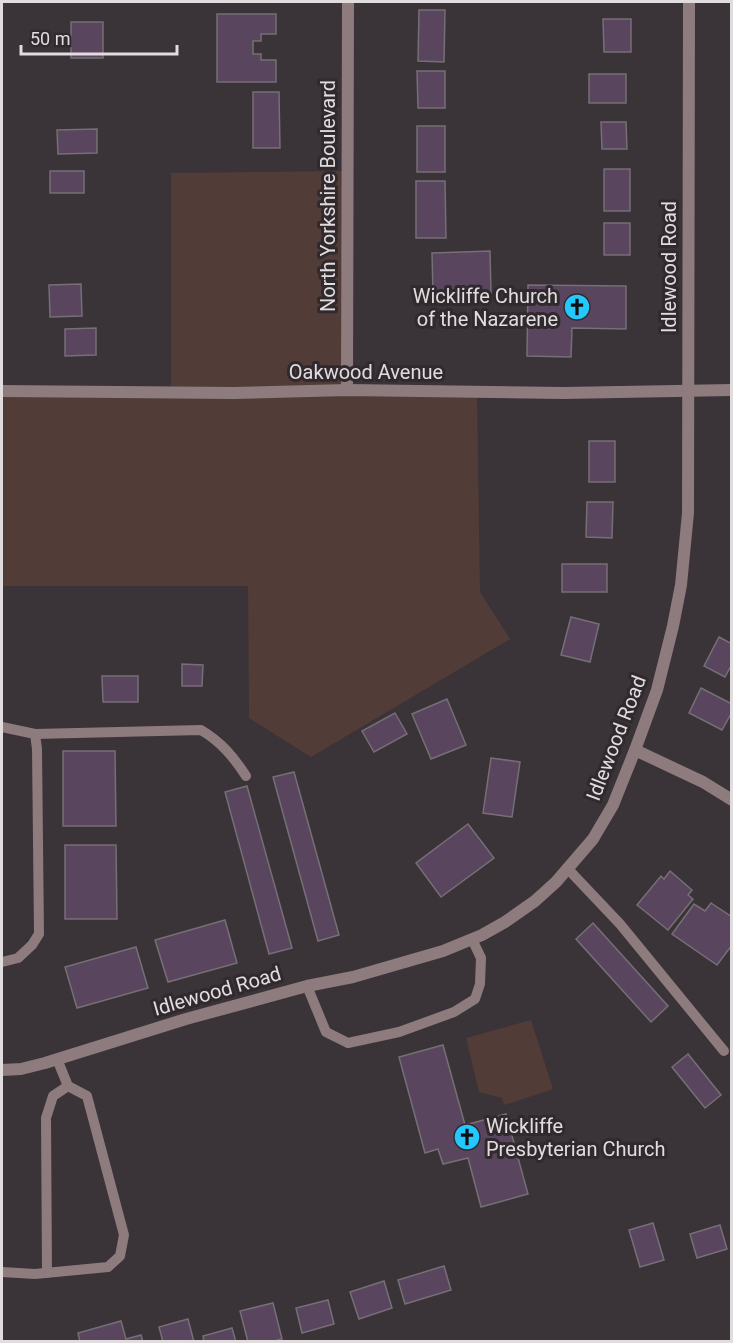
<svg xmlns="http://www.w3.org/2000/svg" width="733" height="1343" font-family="Roboto,sans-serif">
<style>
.green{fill:#513c38}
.building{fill:#5a455e;stroke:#756f76;stroke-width:1.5}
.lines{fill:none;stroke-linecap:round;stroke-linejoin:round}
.lane{stroke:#8d7b7e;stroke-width:10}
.street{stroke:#8d7b7e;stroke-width:12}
.labels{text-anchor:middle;stroke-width:6;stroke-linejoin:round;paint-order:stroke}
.street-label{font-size:20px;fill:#e1dcde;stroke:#30292d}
.poi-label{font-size:20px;fill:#e1dcde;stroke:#30292d;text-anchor:end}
</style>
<rect width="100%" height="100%" fill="#3a3337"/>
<!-- green -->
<g class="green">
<polygon points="348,171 347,390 477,392 480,592 510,639 311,757 249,718 248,586 2,586 2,391 171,392 171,173"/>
<polygon points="531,1020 553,1089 504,1105 502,1098 479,1092 466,1038"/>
</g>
<!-- building -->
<g class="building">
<polygon points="419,10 445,10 444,62 418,61"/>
<polygon points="217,14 276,14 276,34 261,34 261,41 253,41 253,54 261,54 261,60 276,60 276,82 217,82"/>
<polygon points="603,19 631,19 631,52 604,52"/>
<rect x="71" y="22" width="32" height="36"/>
<polygon points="417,71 445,71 445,108 418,108"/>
<rect x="589" y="74" width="37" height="29"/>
<polygon points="253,92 279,92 280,148 253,148"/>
<polygon points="601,122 626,122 627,149 602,149"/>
<rect x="417" y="126" width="28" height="46"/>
<polygon points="97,129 97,153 58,154 57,130"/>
<rect x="604" y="169" width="26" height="42"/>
<rect x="50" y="171" width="34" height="22"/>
<polygon points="416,181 445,181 446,238 416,238"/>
<rect x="604" y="223" width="26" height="32"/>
<polygon points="490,251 491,293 433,294 432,253"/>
<polygon points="81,284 82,316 50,317 49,285"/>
<polygon points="528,285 626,286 626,329 572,328 571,357 527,356"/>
<polygon points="96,328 96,355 65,356 65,329"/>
<rect x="589" y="441" width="26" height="41"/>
<polygon points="587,502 613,502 612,538 586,537"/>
<rect x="562" y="564" width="45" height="28"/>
<polygon points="571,617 599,624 590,662 561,655"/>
<polygon points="719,637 732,644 732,664 725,677 704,666"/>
<polygon points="182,664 203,665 202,686 182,686"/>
<polygon points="102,676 138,676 138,702 103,702"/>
<polygon points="701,688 732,704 732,712 722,730 689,713"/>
<polygon points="447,699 466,745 431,759 412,714"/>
<polygon points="395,713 407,734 374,752 362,731"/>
<polygon points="63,751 115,751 116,826 63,826"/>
<polygon points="491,758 520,762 512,817 483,813"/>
<polygon points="294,772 339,935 318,941 273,777"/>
<polygon points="247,786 292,948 269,954 225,792"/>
<polygon points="468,824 494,858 441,897 416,863"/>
<polygon points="65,845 116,845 117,919 65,919"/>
<polygon points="670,871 692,890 688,895 693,899 668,930 637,905 661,876 664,879"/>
<polygon points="711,903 732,917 732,945 717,965 672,934 694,904 705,911"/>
<polygon points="225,920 237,963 168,982 155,940"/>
<polygon points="593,923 668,1006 651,1022 576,939"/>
<polygon points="136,947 148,988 77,1008 65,967"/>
<polygon points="443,1045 465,1125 506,1114 528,1194 481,1207 468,1158 443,1164 438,1149 425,1153 399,1057"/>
<polygon points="688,1054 721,1095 705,1108 672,1067"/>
<polygon points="653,1223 664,1260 640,1267 629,1230"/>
<polygon points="720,1225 727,1249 697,1258 690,1234"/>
<polygon points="444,1266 451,1290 405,1304 398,1280"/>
<polygon points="384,1281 392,1308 359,1319 350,1292"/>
<polygon points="328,1300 334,1324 302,1333 296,1308"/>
<polygon points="273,1303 282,1339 270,1342 248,1342 240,1311"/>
<polygon points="188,1319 194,1342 163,1342 159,1327"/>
<polygon points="121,1321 126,1339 141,1335 143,1342 80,1342 78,1333"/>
<polygon points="232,1328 236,1342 204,1342 203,1336"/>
</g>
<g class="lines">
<!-- lane -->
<g class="lane">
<polyline points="2,727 35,734 37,749 39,934 32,945 18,958 2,962"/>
<path d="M35 734 201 730C221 742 233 756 246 776"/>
<polyline points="567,868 620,924 724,1051"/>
<polyline points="307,986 326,1032 348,1043 399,1032 454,1012 475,999 480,984 481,958 472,939"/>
<polyline points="2,1272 35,1274 108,1267 120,1256 124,1235 87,1096 68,1086 57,1059"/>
<polyline points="47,1273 46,1118 53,1096 68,1086"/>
</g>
<!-- street -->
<g class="street">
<polyline points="347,390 348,2"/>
<polyline points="2,391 233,393 347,390 563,393 732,390"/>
<polyline points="635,750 703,782 732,800"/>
<polyline points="2,1070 21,1069 45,1063 186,1019 307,986 353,977 443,951 482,935 505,922 535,901 556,882 593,839 613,805 635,750 657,690 673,626 681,585 688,513 689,2"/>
</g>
</g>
<!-- icons -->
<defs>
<symbol id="church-disc" viewBox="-11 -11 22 22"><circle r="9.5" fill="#23c9fe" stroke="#30292d"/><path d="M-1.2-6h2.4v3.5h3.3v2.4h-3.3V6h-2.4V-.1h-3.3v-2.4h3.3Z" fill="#111"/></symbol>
</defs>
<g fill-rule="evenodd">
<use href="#church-disc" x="562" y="292" width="30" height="30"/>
<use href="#church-disc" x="452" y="1122" width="30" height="30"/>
</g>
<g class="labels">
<!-- street labels -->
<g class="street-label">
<text transform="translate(328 196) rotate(-90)" y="7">North Yorkshire Boulevard</text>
<text transform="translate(669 267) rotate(-90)" y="7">Idlewood Road</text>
<text x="366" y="379">Oakwood Avenue</text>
<text transform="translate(616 738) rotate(-69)" y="7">Idlewood Road</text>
<text transform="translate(217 991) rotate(-16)" y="7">Idlewood Road</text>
</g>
<!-- poi labels -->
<g class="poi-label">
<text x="558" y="303">Wickliffe Church<tspan x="558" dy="23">of the Nazarene</tspan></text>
<text x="486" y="1133" text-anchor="start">Wickliffe<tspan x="486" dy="23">Presbyterian Church</tspan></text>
</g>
</g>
<!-- border -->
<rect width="733" height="1343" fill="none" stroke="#e1dcde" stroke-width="6"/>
<!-- scale -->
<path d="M21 45v9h156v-9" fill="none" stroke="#e1dcde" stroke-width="3"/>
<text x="30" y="45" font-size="18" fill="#e1dcde" stroke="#30292d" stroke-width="4.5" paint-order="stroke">50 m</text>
</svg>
